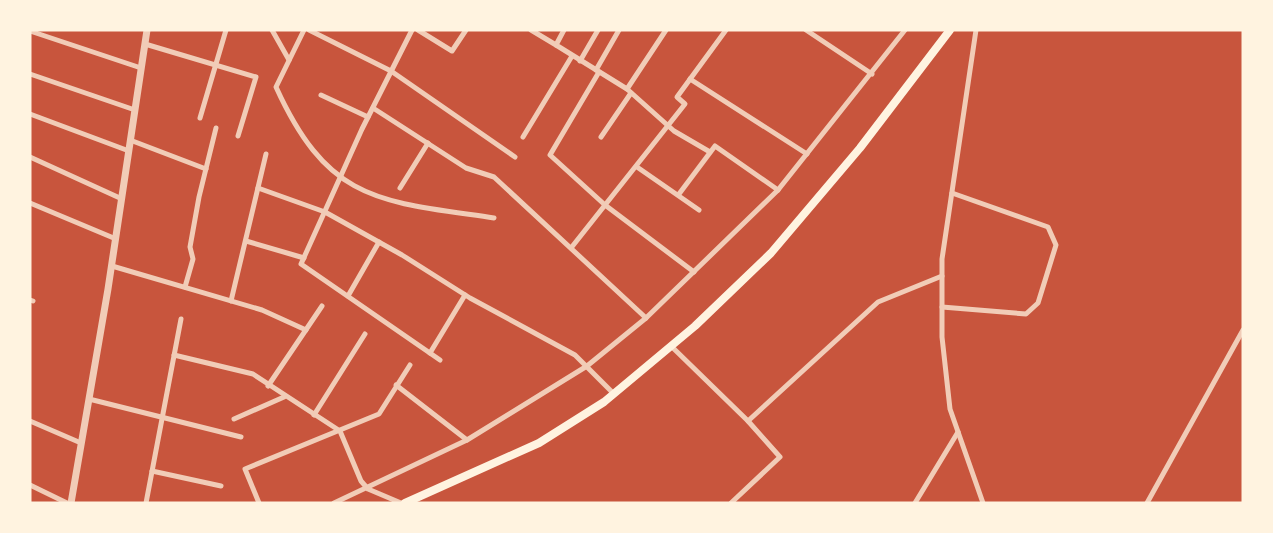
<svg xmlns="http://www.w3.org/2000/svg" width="1273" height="533" font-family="'PT Sans',sans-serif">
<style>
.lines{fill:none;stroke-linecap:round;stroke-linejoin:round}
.minor{stroke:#f1ccb7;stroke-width:5}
.tertiary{stroke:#f1ccb7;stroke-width:7}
.secondary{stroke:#fff3e0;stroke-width:8}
</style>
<rect width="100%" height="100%" fill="#c8553d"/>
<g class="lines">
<!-- minor -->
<g class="minor">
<polyline points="272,30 289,60"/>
<path d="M304 30 276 87C329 203 379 201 494 218"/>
<polyline points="309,30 391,71 515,157"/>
<polyline points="412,30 362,129 301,264 440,360"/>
<polyline points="418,30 452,51 466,30"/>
<polyline points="531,30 556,45"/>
<polyline points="564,30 556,45 627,89 674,131 710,152"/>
<polyline points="806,30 872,74"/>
<polyline points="976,30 942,259 942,337 950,409 983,503"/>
<polyline points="30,31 141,68"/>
<polyline points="145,44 256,77 238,136"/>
<polyline points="580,61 598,30"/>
<polyline points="596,70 619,30"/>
<polyline points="599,72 550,155 605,205 694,272"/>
<polyline points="30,74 135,110"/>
<polyline points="690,79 807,154"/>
<polyline points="627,89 666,30"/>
<polyline points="321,95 368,117"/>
<polyline points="373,108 466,168 494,177 646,318"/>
<polyline points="30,114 129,151"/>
<polyline points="200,118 226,30"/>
<polyline points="523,137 572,56"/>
<polyline points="601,137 631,93"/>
<polyline points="130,140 206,169"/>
<polyline points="30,157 122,199"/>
<polyline points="637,167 699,210"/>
<polyline points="258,188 325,212 402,255 470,298 575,355 614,394"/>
<polyline points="400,188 428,143"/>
<polyline points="679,194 715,146 778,190"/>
<polyline points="30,203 116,239"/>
<polyline points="246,241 304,258"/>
<polyline points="571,248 685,104 677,97 726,30"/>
<polyline points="112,266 262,310 306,330"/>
<polyline points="185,287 193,259 190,247 199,197 216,128"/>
<polyline points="348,296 379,242"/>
<polyline points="30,300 33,301"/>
<polyline points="231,301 266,154"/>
<polyline points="942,307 1026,314 1038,303 1056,245 1048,227 952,193"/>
<polyline points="671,346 748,421 878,302 942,276"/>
<polyline points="430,353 465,295"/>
<polyline points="174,355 253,374 340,431 361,481 368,489 401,503"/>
<polyline points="396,385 467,440"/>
<polyline points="268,386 322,306"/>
<polyline points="89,399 241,437"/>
<polyline points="314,415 365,334"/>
<polyline points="234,419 284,397"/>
<polyline points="30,421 81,443"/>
<polyline points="152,471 221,486"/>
<polyline points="30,485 67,503"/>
<polyline points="146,503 181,319"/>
<polyline points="259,503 245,469 379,414 410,365"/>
<polyline points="334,503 467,440 587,366 646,318 778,190 905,30"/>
<polyline points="731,503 780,457 748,421"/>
<polyline points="915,503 958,432"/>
<polyline points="1147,503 1243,330"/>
</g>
<!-- tertiary -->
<polyline class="tertiary" points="71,503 108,289 147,30"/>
<!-- secondary -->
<polyline class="secondary" points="405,503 539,443 604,402 695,326 771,253 860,148 950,30"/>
</g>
<!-- border -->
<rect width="1273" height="533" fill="none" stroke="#fff3e0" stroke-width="63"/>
</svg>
